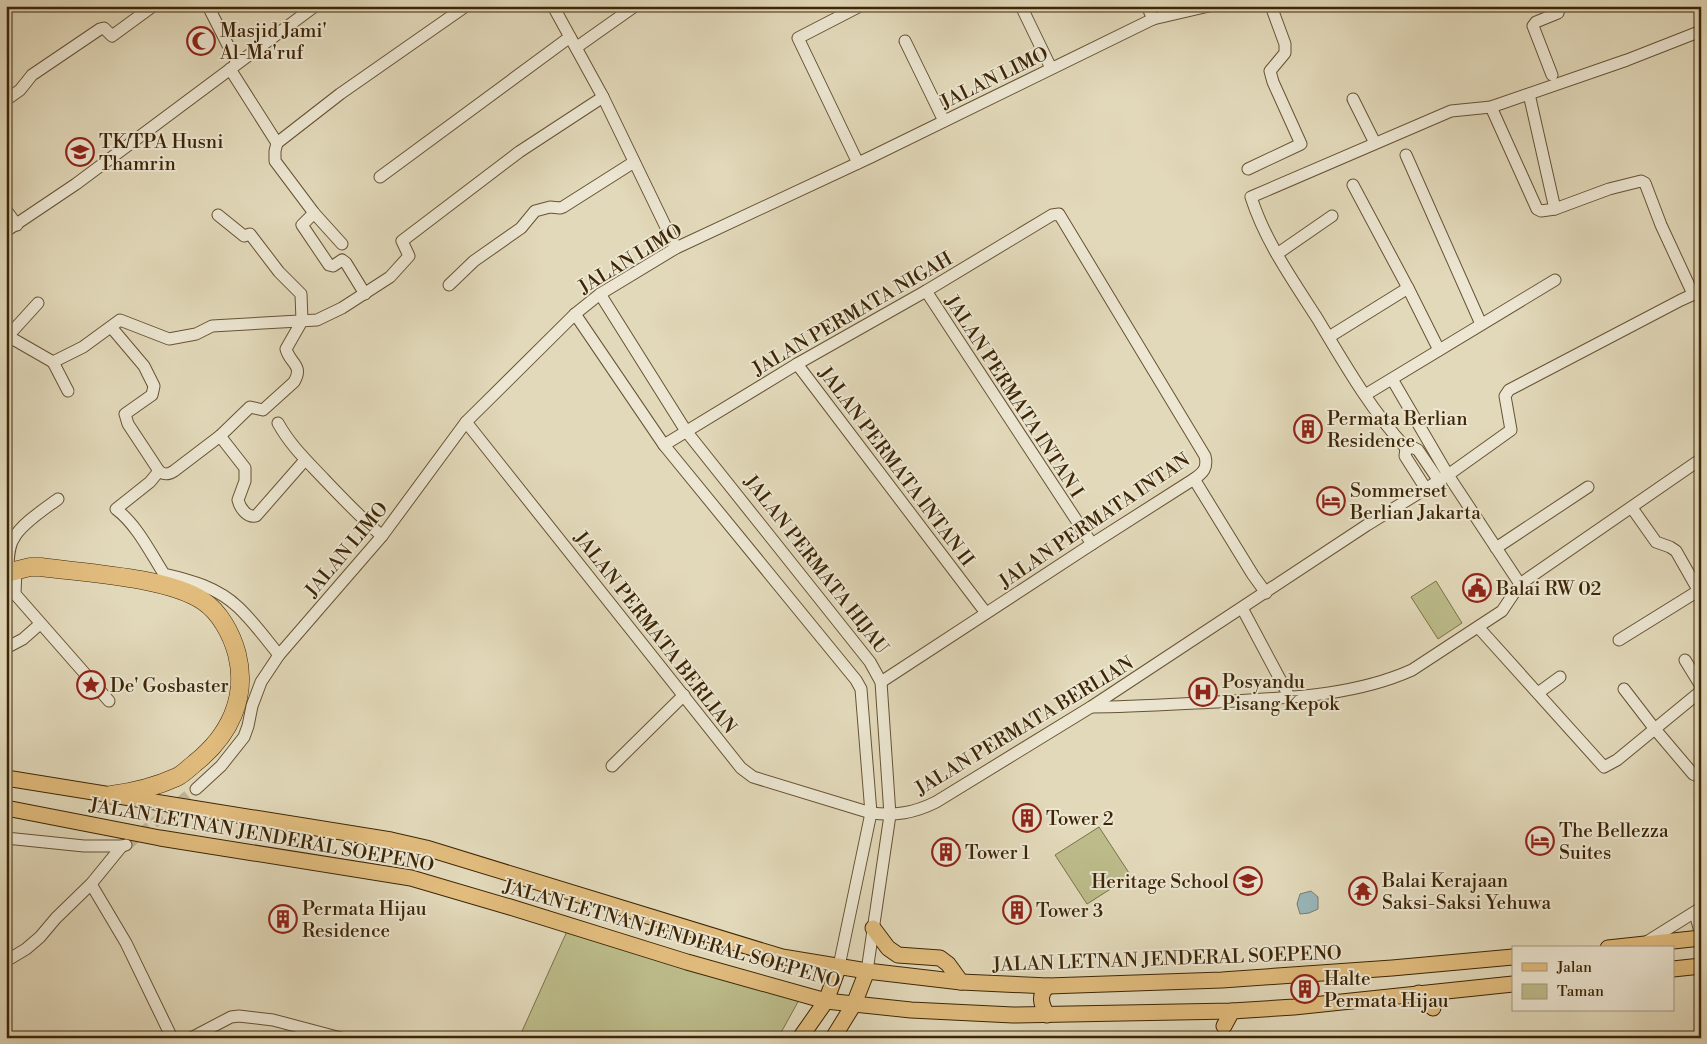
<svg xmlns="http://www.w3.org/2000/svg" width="1707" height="1044" font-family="'Libre Bodoni',serif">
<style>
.green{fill:#bcbc8a;stroke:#7c7148}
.water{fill:#99b7bb;stroke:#747d73}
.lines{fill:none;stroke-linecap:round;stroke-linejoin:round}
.minor-tunnel{stroke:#c1b596;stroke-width:11;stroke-dasharray:11 5.5;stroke-linecap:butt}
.minor-casing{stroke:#665333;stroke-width:13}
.major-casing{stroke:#3d2606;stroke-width:17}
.highway-casing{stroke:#3d2606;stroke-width:19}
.minor{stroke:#ece6d2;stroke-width:11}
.major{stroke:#e1bc7d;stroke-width:15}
.highway{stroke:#e1bc7d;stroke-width:18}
.labels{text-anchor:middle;stroke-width:4;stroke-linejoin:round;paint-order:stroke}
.poi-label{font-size:19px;fill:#3d2606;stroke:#ece6d2;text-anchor:start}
.street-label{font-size:19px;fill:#3d2606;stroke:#ece6d2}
</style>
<rect width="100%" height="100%" fill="#e2d9ba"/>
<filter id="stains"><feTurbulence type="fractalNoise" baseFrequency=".004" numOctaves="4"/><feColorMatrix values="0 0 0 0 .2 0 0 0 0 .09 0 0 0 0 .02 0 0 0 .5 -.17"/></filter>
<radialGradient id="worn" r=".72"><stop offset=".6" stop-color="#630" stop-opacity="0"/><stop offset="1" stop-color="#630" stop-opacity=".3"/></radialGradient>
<!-- green -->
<g class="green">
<polygon points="1436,581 1462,623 1438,639 1411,597"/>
<polygon points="1099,827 1131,876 1087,904 1055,855"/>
<polygon points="568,929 799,1000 778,1038 519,1038"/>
</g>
<!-- water -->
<polygon class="water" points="1311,891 1318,897 1318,909 1309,913 1300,914 1297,904 1300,894"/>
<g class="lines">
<!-- minor-tunnel -->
<polyline class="minor-tunnel" points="128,844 196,789"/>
<defs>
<g id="minor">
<polyline points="208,6 237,63"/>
<polyline points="553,6 603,97 676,248"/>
<polyline points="1021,6 1051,68"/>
<polyline points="1147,6 1153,19"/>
<polyline points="905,41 944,121"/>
<polyline points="577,47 635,6"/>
<polyline points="230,69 277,143"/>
<polyline points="1552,75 1533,26 1536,22 1558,13 1560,6"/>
<polyline points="1529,94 1555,209"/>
<polyline points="1353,99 1375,143"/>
<polyline points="6,100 20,90 32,75 100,29 104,28 112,36 153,6"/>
<polyline points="1491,107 1537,209 1541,211 1555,209 1609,189 1641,181 1645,183 1661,225 1693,294"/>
<polyline points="277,143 340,94 466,6"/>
<polyline points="277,143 275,151 275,161 314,213 342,244"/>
<polyline points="1406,155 1481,324"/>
<polyline points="858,163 798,38 860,6"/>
<polyline points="1248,169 1301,144 1273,82 1270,71 1285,53 1285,44 1271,6"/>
<polyline points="380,177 570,37"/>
<polyline points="1353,185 1408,288 1439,350"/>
<polyline points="6,210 17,225"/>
<polyline points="314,213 302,225 329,265 333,266 342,260 346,263 365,294"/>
<path d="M218 215 244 236 250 234 279 272 301 294 302 321 286 349C290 364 304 365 294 382L263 410 250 407 220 436"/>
<polyline points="6,231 76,184 315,6"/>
<polyline points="1277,254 1332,216"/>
<polyline points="449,285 474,261 521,228 535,211 550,207 560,208 563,207 634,162"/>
<polyline points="926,291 1092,544"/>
<polyline points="600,294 686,431 870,662 881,682 890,815 867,971"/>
<polyline points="575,314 664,445 856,680 861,689 871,813 839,966"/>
<path d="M111 327 144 366 154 386 152 395 125 414 128 424 159 471C164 475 168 475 174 471L220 436 245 468V481L238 500C240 508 247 518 256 516L305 460"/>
<polyline points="6,335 53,362 83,347 120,320 169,339 196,334 212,326 317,320 342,308 390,277 409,256 402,241 519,152 603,97"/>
<polyline points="8,336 38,303"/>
<polyline points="1329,337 1408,288"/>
<polyline points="53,362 68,391"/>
<polyline points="797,364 986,613"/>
<polyline points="1392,379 1448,475 1520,584"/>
<polyline points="1365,395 1555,280"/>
<path d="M466 422 741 768 753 777 871 813C895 816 914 813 936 802L1091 707 1367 525 1448 475 1511 430 1505 396 1509 390 1681 300 1701 291"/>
<path d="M278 423C290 445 307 461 324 479 343 499 361 518 382 536"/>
<path d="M664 445 797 364 926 291 1052 215 1059 214 1205 456C1208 468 1203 473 1194 479L1092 544 881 682"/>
<polyline points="1406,448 1405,456 1426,489"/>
<path d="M159 471 150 482 116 509C137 525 150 552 164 574 191 580 218 588 238 607 253 621 266 639 279 655"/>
<polyline points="1194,479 1253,575 1266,593"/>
<path d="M1439 481 1418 450 1414 448H1406C1370 409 1344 363 1317 318 1292 279 1265 241 1251 197L1451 111 1491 107 1627 60 1701 31"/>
<polyline points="1632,508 1656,542 1670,547 1676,551 1701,595"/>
<polyline points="1496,548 1588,487"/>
<polyline points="16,569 15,594 109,701"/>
<path d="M8 572C8 561 8 547 14 538 21 524 46 508 58 499"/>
<polyline points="1242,608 1290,698"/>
<polyline points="1478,627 1604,767 1617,760 1701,691"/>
<polyline points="1619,640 1698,591"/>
<polyline points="6,648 23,639 40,624"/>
<polyline points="1685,660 1701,686"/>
<polyline points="1624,689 1654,728 1693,774 1695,775 1701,772"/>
<polyline points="1538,693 1560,677"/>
<path d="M1091 707C1133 707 1175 704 1217 702 1282 698 1352 697 1412 670L1502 611 1520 584 1701 459"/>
<polyline points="612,766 684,695"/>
<polyline points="196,789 221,766 244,737 248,726 252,706 261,682 279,655 382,536 466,422 575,314 600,294 676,248 871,157 1153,19 1209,6"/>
<polyline points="6,838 84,846 122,846 126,845"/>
<polyline points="91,884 126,943 172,1038"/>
<polyline points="1699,909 1696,917 1701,935"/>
<polyline points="1645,943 1701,908"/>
<polyline points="6,961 26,949 40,937 56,918 91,884 122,846"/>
<polyline points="191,1038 231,1017 239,1016 273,1020 341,1038"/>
</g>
<g id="major">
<polyline points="6,778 391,840 426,848 782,957 867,971 961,982 1048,986 1222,980 1392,968 1513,957"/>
<polyline points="6,808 160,838 411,878 510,907 687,962 826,1001 854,1004 911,1010 1013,1015 1232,1011 1294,1007 1513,984"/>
<polyline points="873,928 888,948 898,955 940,958 948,964 961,982"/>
<polyline points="1608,948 1701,938"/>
<polyline points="1673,969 1701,966"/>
<polyline points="1419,993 1433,1008"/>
<path d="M1047 1015C1041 1004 1038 995 1048 986"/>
<polyline points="1224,1026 1232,1011"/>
<polyline points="800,1038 826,1001 839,966"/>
<polyline points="833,1038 854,1004 867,971"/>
</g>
<path id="highway" d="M6 573 30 567H41C84 573 167 577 203 601 220 612 232 635 237 654 248 698 229 736 195 763 189 768 183 774 177 777 155 787 135 792 111 795"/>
</defs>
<!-- minor casing -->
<use href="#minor" class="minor-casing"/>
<!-- major casing -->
<use href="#major" class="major-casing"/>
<!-- highway casing -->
<use href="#highway" class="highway-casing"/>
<!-- minor -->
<use href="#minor" class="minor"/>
<!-- major -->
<use href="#major" class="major"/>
<!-- highway -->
<use href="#highway" class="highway"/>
</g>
<!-- icons -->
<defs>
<symbol id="mosque-ring" viewBox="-11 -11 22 22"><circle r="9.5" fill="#ece6d2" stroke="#8f2418" stroke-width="1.5"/><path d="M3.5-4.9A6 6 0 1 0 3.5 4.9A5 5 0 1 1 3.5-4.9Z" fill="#8f2418"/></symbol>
<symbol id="school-ring" viewBox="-11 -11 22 22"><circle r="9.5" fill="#ece6d2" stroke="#8f2418" stroke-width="1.5"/><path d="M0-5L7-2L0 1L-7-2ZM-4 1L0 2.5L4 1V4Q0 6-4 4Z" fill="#8f2418"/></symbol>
<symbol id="building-ring" viewBox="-11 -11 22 22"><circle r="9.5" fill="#ece6d2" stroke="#8f2418" stroke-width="1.5"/><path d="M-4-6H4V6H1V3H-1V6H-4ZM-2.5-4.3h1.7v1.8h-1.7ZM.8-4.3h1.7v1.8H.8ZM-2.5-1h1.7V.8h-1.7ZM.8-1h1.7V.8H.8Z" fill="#8f2418"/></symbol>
<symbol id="hotel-ring" viewBox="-11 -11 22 22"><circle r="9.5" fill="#ece6d2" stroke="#8f2418" stroke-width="1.5"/><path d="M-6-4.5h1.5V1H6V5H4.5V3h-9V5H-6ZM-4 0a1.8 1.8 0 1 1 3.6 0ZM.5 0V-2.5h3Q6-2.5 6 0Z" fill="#8f2418"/></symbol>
<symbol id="civic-ring" viewBox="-11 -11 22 22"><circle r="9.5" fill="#ece6d2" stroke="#8f2418" stroke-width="1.5"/><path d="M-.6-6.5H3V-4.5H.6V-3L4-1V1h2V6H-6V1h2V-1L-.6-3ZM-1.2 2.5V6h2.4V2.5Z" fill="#8f2418"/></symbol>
<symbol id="sight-ring" viewBox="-11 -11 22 22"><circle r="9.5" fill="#ece6d2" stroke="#8f2418" stroke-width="1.5"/><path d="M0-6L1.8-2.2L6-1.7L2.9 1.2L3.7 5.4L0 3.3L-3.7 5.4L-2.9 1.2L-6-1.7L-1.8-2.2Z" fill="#8f2418"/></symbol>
<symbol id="hospital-ring" viewBox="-11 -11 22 22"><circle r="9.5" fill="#ece6d2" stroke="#8f2418" stroke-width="1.5"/><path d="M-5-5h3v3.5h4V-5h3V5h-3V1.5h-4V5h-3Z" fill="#8f2418"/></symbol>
<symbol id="temple-ring" viewBox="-11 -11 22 22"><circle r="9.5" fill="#ece6d2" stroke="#8f2418" stroke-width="1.5"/><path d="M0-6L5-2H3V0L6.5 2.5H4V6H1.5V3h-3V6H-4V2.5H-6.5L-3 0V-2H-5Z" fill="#8f2418"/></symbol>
</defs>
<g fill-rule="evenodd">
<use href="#mosque-ring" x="185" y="25" width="32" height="32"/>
<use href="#school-ring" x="64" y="136" width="32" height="32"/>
<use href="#building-ring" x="1292" y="413" width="32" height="32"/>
<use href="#hotel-ring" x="1315" y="485" width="32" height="32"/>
<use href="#civic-ring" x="1461" y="572" width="32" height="32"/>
<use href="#sight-ring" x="75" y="669" width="32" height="32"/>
<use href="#hospital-ring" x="1187" y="676" width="32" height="32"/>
<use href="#building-ring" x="1011" y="802" width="32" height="32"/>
<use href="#hotel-ring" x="1524" y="825" width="32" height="32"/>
<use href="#building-ring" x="930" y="836" width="32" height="32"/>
<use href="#school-ring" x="1232" y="865" width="32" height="32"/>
<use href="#temple-ring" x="1347" y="875" width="32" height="32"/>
<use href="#building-ring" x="1001" y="894" width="32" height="32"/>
<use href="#building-ring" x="267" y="903" width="32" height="32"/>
<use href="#building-ring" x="1289" y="973" width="32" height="32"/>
</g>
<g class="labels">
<!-- poi labels -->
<g class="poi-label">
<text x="220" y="37">Masjid Jami'<tspan x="220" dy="22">Al-Ma'ruf</tspan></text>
<text x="99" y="148">TK/TPA Husni<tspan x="99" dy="22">Thamrin</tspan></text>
<text x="1327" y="425">Permata Berlian<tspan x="1327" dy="22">Residence</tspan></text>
<text x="1350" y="497">Sommerset<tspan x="1350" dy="22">Berlian Jakarta</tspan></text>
<text x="1496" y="595">Balai RW 02</text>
<text x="1222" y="688">Posyandu<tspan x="1222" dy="22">Pisang Kepok</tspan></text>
<text x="110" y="692">De' Gosbaster</text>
<text x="1046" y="825">Tower 2</text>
<text x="1559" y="837">The Bellezza<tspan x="1559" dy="22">Suites</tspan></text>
<text x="965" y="859">Tower 1</text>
<text x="1382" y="887">Balai Kerajaan<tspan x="1382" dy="22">Saksi-Saksi Yehuwa</tspan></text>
<text x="1229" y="888" text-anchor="end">Heritage School</text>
<text x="302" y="915">Permata Hijau<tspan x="302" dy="22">Residence</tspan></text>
<text x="1036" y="917">Tower 3</text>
<text x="1324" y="985">Halte<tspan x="1324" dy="22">Permata Hijau</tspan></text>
</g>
<!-- street labels -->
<g class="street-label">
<text transform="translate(994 77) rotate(-26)" y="7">JALAN LIMO</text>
<text transform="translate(630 258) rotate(-31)" y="7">JALAN LIMO</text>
<text transform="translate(852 313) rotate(-30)" y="7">JALAN PERMATA NIGAH</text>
<text transform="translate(1015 396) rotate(57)" y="7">JALAN PERMATA INTAN I</text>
<text transform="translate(897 466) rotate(53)" y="7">JALAN PERMATA INTAN II</text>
<text transform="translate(1094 520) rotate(-34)" y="7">JALAN PERMATA INTAN</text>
<text transform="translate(346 549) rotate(-50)" y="7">JALAN LIMO</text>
<text transform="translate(817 564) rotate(52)" y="7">JALAN PERMATA HIJAU</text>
<text transform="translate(656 632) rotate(52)" y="7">JALAN PERMATA BERLIAN</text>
<text transform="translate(1024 725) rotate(-31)" y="7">JALAN PERMATA BERLIAN</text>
<text transform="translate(262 834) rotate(10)" y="7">JALAN LETNAN JENDERAL SOEPENO</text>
<text transform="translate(672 933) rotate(16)" y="7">JALAN LETNAN JENDERAL SOEPENO</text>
<text transform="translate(1167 958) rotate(-2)" y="7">JALAN LETNAN JENDERAL SOEPENO</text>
</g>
</g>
<!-- margin -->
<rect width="1707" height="1044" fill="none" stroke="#e2d9ba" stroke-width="25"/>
<rect x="8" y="8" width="1692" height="1029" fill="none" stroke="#3d2606" stroke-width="2.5"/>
<rect x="12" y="12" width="1682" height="1019" fill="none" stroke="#3d2606"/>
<!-- legend -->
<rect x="1512" y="946" width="162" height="65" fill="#ece6d2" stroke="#a69980"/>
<rect x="1522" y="963" width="25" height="8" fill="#e1bc7d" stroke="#a69980"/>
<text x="1557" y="972" font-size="15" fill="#3d2606">Jalan</text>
<rect x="1522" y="984" width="25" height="15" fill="#bcbc8a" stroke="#a69980"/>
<text x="1557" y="996" font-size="15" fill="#3d2606">Taman</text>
<rect width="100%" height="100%" filter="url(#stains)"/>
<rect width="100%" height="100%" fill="url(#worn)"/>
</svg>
